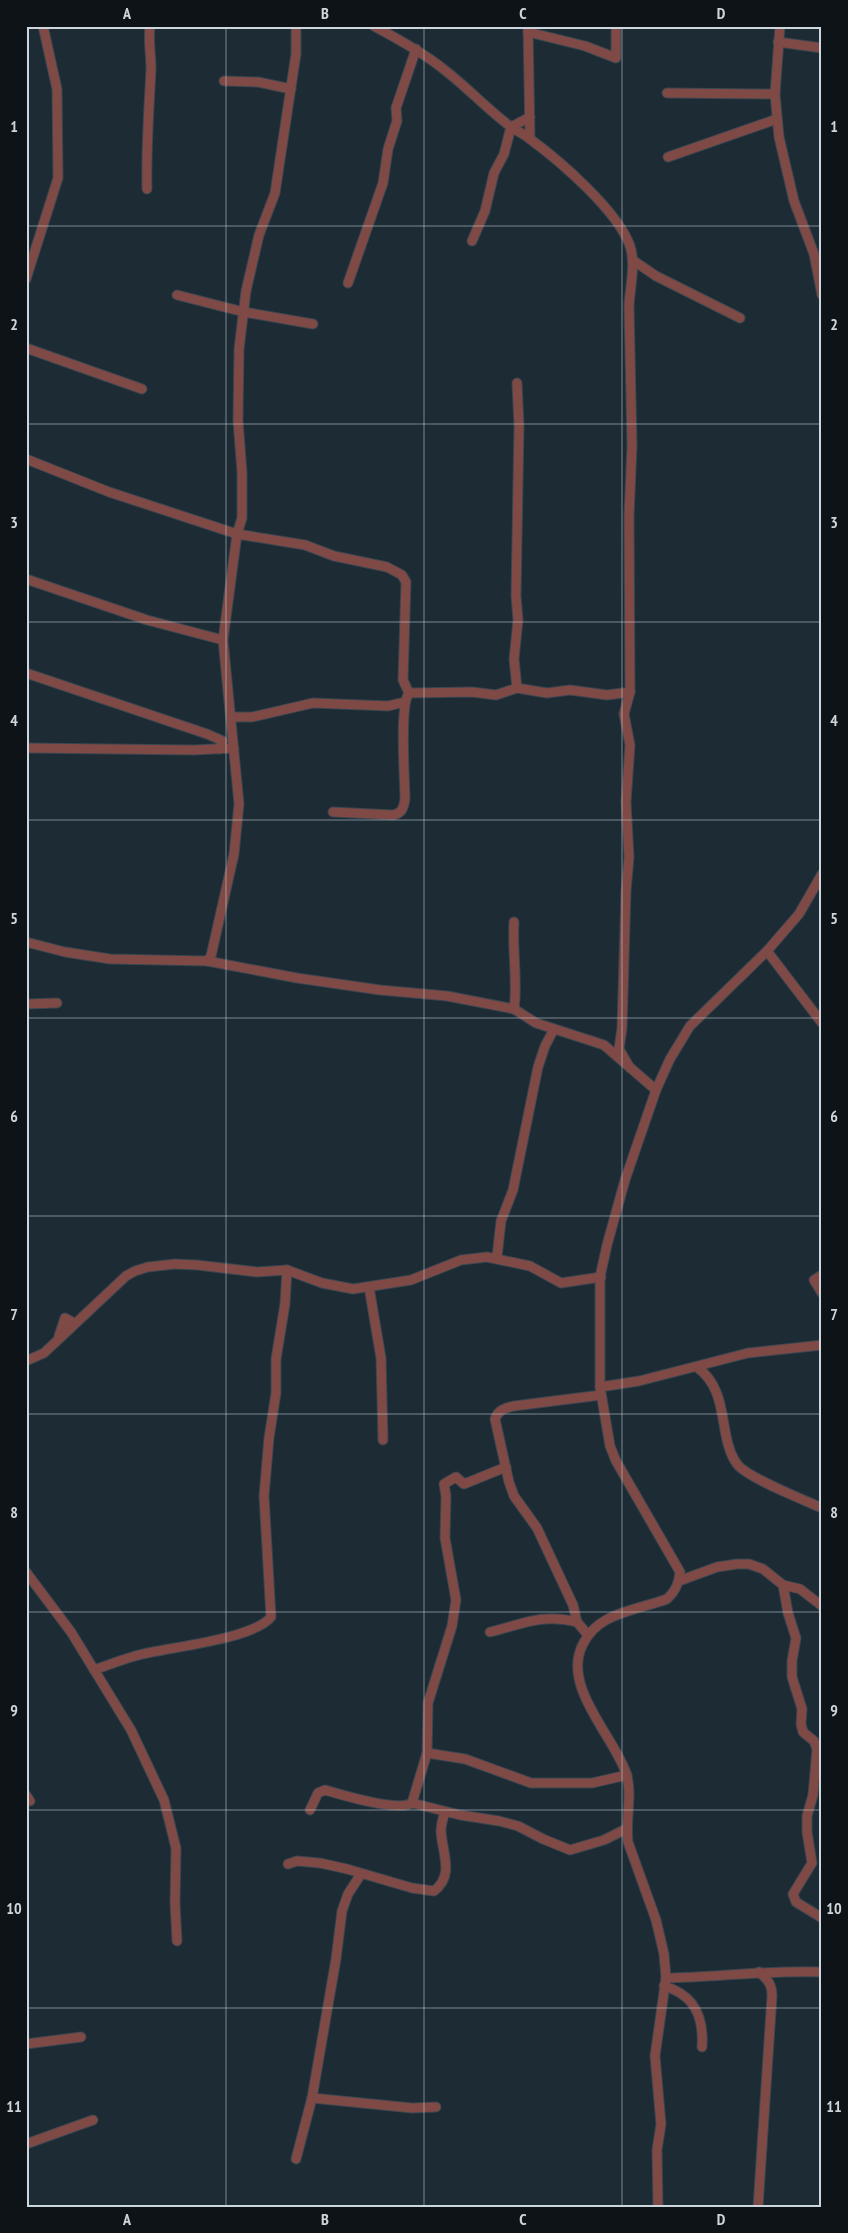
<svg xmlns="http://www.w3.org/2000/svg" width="848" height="2233" font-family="'PT Sans Narrow',sans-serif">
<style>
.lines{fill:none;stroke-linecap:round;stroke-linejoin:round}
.minor-casing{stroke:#394650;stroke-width:11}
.minor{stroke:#7f4a46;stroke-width:9}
.grid{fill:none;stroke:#ced6dd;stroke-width:1;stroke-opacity:0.55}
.neatline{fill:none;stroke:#ced6dd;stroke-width:2}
.grid-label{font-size:16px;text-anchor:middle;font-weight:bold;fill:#ced6dd}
</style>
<rect width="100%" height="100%" fill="#1d2b35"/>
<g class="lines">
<defs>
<g id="minor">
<path d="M374 26C397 39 421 51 442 68 466 86 487 109 511 127 517 131 524 134 530 139 560 161 618 211 630 246 636 265 630 286 629 306L632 446 629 516 630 692 624 714 630 745 626 802 629 857 626 891 622 1028 619 1049 630 1068"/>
<polyline points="780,26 775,94 779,137 794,201 814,254 822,295"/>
<polyline points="528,28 530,138"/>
<polyline points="528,32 585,46 616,58 616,26"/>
<polyline points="778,42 822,48"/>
<polyline points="224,81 258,82 291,89"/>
<polyline points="667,93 775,94"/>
<polyline points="668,157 777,119"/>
<path d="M147 189C146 148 149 109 151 69 151 54 148 41 150 26"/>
<polyline points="472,241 485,211 494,173 504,154 511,127 530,117"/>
<polyline points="634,261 656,276 740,318"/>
<polyline points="26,279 58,178 57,89 43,26"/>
<polyline points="348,283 383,183 388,149 397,121 396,108 416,49"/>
<polyline points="177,295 244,312 313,324"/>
<polyline points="26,348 142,389"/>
<polyline points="517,383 519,426 516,596 518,620 514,659 517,688"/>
<path d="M26 459 109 492 237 534 305 545 334 556 387 567 402 575 406 582 403 680 409 693C399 706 405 780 405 800 403 809 402 813 393 815L333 812"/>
<polyline points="26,579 147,620 223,640"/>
<polyline points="26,673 207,734 223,741 219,749"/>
<polyline points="409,693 472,692 496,695 517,688 547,693 570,690 607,695 630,692"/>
<polyline points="231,717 252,717 313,703 388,706 405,702"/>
<polyline points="26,748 194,750 234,748"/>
<path d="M514 922C512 951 518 981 514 1009L536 1023 604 1045 656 1090"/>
<polyline points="26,942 65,952 110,959 207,961 211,956 234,854 239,804 223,640 237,534 242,518 242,472 238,421 239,349 246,291 259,235 275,193 296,54 296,26"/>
<polyline points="767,951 822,1023"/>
<polyline points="207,961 297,978 380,990 447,996 514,1009"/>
<polyline points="26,1004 57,1003"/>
<polyline points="497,1257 501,1221 513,1190 538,1067 545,1046 554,1029"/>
<polyline points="822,1275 814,1280 822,1293"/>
<polyline points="369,1287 381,1358 383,1440"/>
<polyline points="59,1336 65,1318 74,1323"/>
<polyline points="26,1361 44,1353 126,1276 135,1271 148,1267 175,1264 197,1265 257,1272 287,1270 322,1283 353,1289 411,1280 461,1260 487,1257 530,1266 561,1283 601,1277"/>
<path d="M697 1367C731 1392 717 1436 737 1464 746 1477 804 1500 822 1508"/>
<polyline points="600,1387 639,1381 748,1353 822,1345"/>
<polyline points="26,1572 71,1632 131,1730 164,1800 176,1848 175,1903 177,1941"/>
<polyline points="679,1581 717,1567 737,1564 749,1564 763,1569 783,1585 800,1589 822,1606"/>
<polyline points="783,1585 788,1613 796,1638 792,1661 792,1677 802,1709 801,1724 803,1732 814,1741 817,1749 813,1795 807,1816 807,1832 812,1863 793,1894 796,1902 822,1918"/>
<path d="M490 1632C523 1624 542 1613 577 1622"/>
<path d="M588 1635 577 1622 573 1605 537 1528 514 1496 509 1482 495 1419C498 1410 505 1408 514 1406L601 1395"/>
<path d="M94 1670C108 1665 121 1660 135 1656 167 1647 252 1640 271 1617L264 1496 269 1438 276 1393V1359L285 1304 287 1270"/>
<polyline points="427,1753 465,1759 531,1783 592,1783 627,1775"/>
<polyline points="26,1795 30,1801"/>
<polyline points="412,1803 460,1815 499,1821 518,1826 543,1839 570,1850 604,1840 626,1829"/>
<path d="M310 1810 318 1793 325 1790C342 1795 398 1812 412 1803L427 1753 428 1703 452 1626 456 1600 445 1538 446 1496 444 1484 456 1477 464 1484 506 1467"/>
<path d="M288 1864 297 1861 320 1863 347 1869 412 1888 434 1891C455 1875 442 1853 441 1831 441 1825 443 1818 445 1812"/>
<path d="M666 1978C718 1977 770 1970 822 1972"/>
<path d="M664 1986C695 1995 704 2017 702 2047"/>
<polyline points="26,2044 81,2037"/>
<polyline points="312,2098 412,2108 436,2107"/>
<polyline points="26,2144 93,2120"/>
<polyline points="296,2159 312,2098 336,1959 342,1911 348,1894 361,1874"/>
<path d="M658 2207 657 2150 661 2124 655 2056 666 1978 664 1954 656 1920 628 1842C625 1819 633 1795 626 1773 613 1735 561 1686 583 1644 588 1634 595 1626 606 1620 624 1610 648 1606 667 1599 676 1591 679 1583 680 1572L616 1461 610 1446 600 1387V1277L607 1245 625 1180 656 1090 670 1059 690 1026 767 951 799 914 822 874"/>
<path d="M758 2207 772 1996C772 1984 768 1980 759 1972"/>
</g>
</defs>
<!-- minor casing -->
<use href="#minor" class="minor-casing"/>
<!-- minor -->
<use href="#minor" class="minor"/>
</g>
<!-- grid -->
<path class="grid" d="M226 26V2207M424 26V2207M622 26V2207M26 226H822M26 424H822M26 622H822M26 820H822M26 1018H822M26 1216H822M26 1414H822M26 1612H822M26 1810H822M26 2008H822"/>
<!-- border -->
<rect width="848" height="2233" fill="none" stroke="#0d1317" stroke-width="55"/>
<rect x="28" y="28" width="792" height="2178" class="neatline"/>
<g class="grid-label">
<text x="127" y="19">A</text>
<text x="325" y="19">B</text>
<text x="523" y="19">C</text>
<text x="721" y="19">D</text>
<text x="14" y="132">1</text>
<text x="834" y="132">1</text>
<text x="14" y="330">2</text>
<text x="834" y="330">2</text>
<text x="14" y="528">3</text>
<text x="834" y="528">3</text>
<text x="14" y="726">4</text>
<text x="834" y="726">4</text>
<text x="14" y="924">5</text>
<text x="834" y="924">5</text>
<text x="14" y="1122">6</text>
<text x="834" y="1122">6</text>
<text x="14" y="1320">7</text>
<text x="834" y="1320">7</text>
<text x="14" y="1518">8</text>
<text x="834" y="1518">8</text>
<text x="14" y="1716">9</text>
<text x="834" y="1716">9</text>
<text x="14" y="1914">10</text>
<text x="834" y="1914">10</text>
<text x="14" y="2112">11</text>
<text x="834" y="2112">11</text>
<text x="127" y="2225">A</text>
<text x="325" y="2225">B</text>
<text x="523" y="2225">C</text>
<text x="721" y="2225">D</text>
</g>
</svg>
